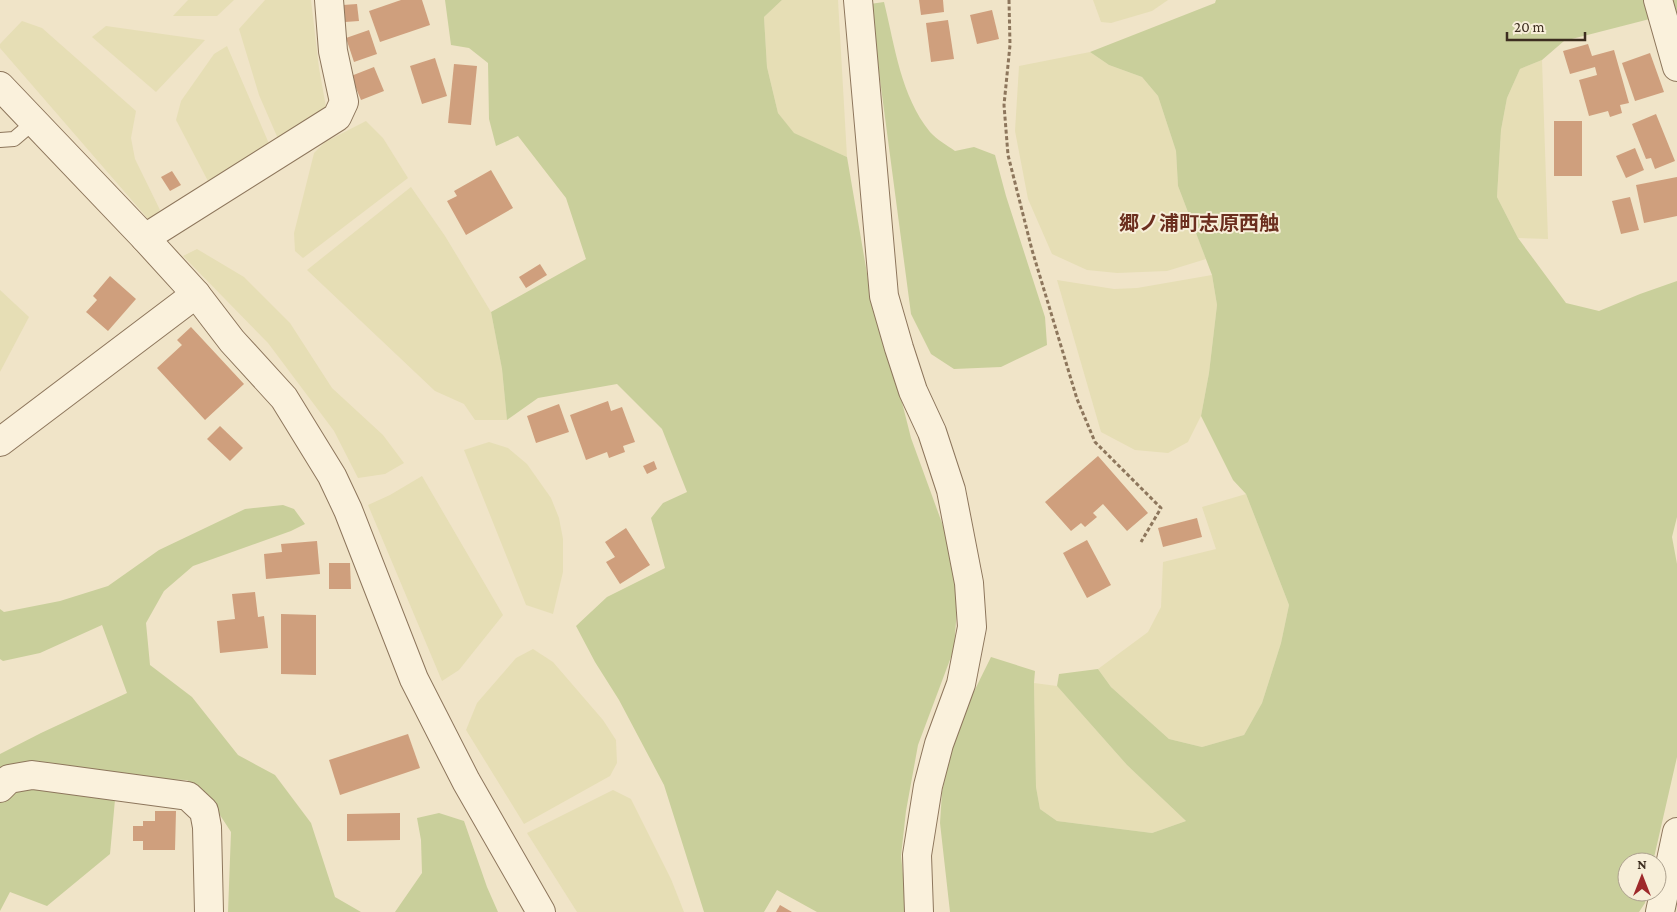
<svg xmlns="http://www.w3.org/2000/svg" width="1677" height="912" font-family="'Crimson Pro','Noto Sans JP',serif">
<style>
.farmland{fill:#e6deb5}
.green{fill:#c9cf9b}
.building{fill:#cf9f7d}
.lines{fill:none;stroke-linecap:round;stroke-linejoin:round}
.lane-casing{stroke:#8d765c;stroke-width:16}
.street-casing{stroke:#8d765c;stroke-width:30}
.path{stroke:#8d765c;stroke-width:3;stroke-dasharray:4 2.5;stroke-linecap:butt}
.lane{stroke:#faf1dc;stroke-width:14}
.street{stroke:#faf1dc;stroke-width:28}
.labels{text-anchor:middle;stroke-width:4;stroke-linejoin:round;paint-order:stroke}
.quarter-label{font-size:20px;font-weight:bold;fill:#6b2e1e;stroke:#f7eed8}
</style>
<rect width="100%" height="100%" fill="#f0e4c8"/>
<!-- farmland -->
<g class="farmland">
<polygon points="188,0 234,0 217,16 173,16"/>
<polygon points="265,0 311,0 319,68 326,107 279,141 259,95 239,29"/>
<polygon points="782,0 838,0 847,157 793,133 778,113 767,67 764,17"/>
<polygon points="1093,0 1168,0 1152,11 1111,23 1101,22"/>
<polygon points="22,21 42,28 136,111 131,138 135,159 160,210 149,220 0,48 0,44"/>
<polygon points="106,26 205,40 156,92 92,37"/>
<polygon points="227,46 270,146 209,183 176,120 181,101 214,54"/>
<polygon points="1090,52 1109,65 1142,77 1158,96 1176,151 1178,186 1206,259 1167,271 1117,273 1087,270 1052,254 1028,199 1015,131 1019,66"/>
<polygon points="1542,60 1548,239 1518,238 1497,197 1501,130 1507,98 1520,69"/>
<polygon points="366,121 383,138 408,178 303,258 295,251 294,233 314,153 325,142"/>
<polygon points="411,187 445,236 491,312 502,369 507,420 475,420 464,404 435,391 307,270"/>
<polygon points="197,249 244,277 290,323 332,388 383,435 404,463 385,474 358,478 334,431 268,343 183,256"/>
<polygon points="1212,275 1217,305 1209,373 1201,416 1188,442 1168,453 1135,450 1101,432 1057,280 1114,289 1137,288"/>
<polygon points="0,290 29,317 0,372"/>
<polygon points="489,442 508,448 527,464 551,498 559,518 563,539 563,572 553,614 526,605 464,450"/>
<polygon points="422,476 503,615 459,670 442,681 368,505 390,495"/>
<polygon points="1246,494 1289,605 1281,643 1262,703 1244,735 1202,747 1169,739 1111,687 1098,669 1148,632 1161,607 1163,562 1216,549 1202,507"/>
<polygon points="533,649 553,662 603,720 616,740 617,763 610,776 524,824 466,730 477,703 516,658"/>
<polygon points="1034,683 1057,686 1127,765 1186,821 1152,833 1057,821 1040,809 1036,787"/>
<polygon points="613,790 631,799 671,879 684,912 577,912 527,833"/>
</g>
<!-- green -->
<g class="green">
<polygon points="445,0 782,0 764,17 767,67 778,113 794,133 847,157 870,291 886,339 911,438 950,545 958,594 954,649 918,745 906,811 901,856 907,912 817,912 777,890 764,912 704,912 664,785 619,700 595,662 576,626 607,597 665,568 651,518 663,503 687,492 662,429 617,384 538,398 507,420 502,369 491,312 586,259 566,198 518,136 496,146 489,119 488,63 469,48 451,45"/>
<polygon points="1216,0 1677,0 1677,12 1564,41 1542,60 1520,69 1507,98 1501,130 1497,197 1518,238 1566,303 1599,311 1640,294 1677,281 1677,517 1672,537 1677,564 1677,757 1653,862 1627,862 1627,892 1647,892 1645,903 1639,912 950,912 940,823 942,792 956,728 991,657 1035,671 1034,683 1036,787 1040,809 1057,821 1152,833 1186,821 1127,765 1057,686 1059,674 1098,669 1111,687 1169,739 1202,747 1244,735 1262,703 1281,643 1289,605 1246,494 1233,480 1201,416 1209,373 1217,305 1212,275 1178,186 1176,151 1158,96 1142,77 1109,65 1090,52 1215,3"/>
<path d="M884 2C895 47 901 96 930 132 937 140 947 145 955 151L974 147 995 155 1006 196 1045 317 1047 345 1001 367 954 369 931 354 911 314 870 4Z"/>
<polygon points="283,505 294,509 305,524 291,531 193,566 164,591 146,623 150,665 192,697 238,755 275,775 311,823 335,897 361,912 228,912 231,832 205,792 187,780 117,778 110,854 47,906 10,892 0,911 0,754 41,733 127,693 102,625 40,653 3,661 0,659 0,609 4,612 60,601 108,586 159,550 245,509"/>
<polygon points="439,813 464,821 487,887 498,912 395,912 422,873 421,840 417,818"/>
</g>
<!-- building -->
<g class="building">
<polygon points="401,0 422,0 430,25 380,42 369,11"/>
<polygon points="919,0 943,0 944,12 921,15"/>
<polygon points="357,4 359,21 345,22 343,5"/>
<polygon points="992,10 999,39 977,44 970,15"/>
<polygon points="948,20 954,59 931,62 926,23"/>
<polygon points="369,30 377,54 354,62 346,38"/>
<polygon points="1588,44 1592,56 1614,50 1629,103 1620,105 1622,113 1610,117 1608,111 1589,116 1579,80 1597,75 1595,67 1570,74 1563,51"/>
<polygon points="1650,53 1664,92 1635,101 1622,63"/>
<polygon points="435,58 447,96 422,104 410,66"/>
<polygon points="454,64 477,66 471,125 448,123"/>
<polygon points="374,67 384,91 361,100 351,76"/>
<polygon points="1656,114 1675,161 1655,169 1651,158 1646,159 1632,124"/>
<rect x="1554" y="121" width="28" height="55"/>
<polygon points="1635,148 1644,170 1626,178 1616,156"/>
<polygon points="491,170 513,208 466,235 447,201 457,196 454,191"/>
<polygon points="172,171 181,185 170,191 161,177"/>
<polygon points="1677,177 1677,216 1644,223 1636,185"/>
<polygon points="1630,197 1639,230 1621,234 1612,201"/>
<polygon points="540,264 547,275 526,288 519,277"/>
<polygon points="110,276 136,299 108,331 86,312 97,300 93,296"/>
<polygon points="191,327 244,384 205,420 157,368 182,345 177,340"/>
<polygon points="608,401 611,411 622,407 635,442 623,446 625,452 609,458 607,452 586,460 570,415"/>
<polygon points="559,404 569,432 536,443 527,416"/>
<polygon points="220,426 243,448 230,461 207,439"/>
<polygon points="1098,456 1148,513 1127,531 1103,504 1093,513 1097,517 1085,527 1081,523 1071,531 1045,502"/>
<polygon points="654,461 657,469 647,474 643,466"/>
<polygon points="1197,518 1202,537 1163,547 1158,528"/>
<polygon points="626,528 650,565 620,584 606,562 615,557 605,542"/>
<polygon points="1087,540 1111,585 1087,598 1063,553"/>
<polygon points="317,541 320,574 266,579 264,554 282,552 281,544"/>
<polygon points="329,563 350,563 351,589 329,589"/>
<polygon points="255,592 258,617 264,616 268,648 220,653 217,621 235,619 232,594"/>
<polygon points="281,614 316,615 316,675 281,674"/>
<polygon points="408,734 420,768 340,795 329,760"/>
<polygon points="155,811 176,811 175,850 143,850 143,841 133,841 133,826 143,826 143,821 155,821"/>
<polygon points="400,813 400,840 347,841 347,814"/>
<polygon points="780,905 792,912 776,912"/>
</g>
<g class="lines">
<defs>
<polyline id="lane" points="0,140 14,139 34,122"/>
<g id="street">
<polyline points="858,0 884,296 899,348 913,391 932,432 951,490 969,583 972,627 961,684 939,744 928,786 917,855 919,912"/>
<polyline points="1658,0 1677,67"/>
<polyline points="0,86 145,238 196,294 232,341 284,398 332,476 348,510 414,679 466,781 541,912"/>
<polyline points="145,238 337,117 344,102 333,51 329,0"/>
<polyline points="0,442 196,294"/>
<polyline points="0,788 9,779 32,775 188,796 204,811 207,827 209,912"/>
<polyline points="1660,912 1677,832"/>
</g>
</defs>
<!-- lane casing -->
<use href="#lane" class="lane-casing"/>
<!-- street casing -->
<use href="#street" class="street-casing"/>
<!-- path -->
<polyline class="path" points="1009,0 1010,45 1004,105 1008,155 1032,250 1077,399 1095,442 1161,508 1141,542"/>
<!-- lane -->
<use href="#lane" class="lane"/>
<!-- street -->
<use href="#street" class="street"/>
</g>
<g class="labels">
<!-- quarter labels -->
<g class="quarter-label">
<text x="1199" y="230">郷ノ浦町志原西触</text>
</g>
</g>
<!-- north arrow -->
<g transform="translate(1642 877)"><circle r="24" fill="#f7eed8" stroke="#ada18e"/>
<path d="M0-4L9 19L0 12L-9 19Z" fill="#9e2a2b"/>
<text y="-8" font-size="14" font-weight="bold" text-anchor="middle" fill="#3d2e20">N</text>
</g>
<!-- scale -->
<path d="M1507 32v8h78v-8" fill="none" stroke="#3d2e20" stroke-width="2.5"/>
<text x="1514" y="32" font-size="15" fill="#3d2e20" stroke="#f7eed8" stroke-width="4" paint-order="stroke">20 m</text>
</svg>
